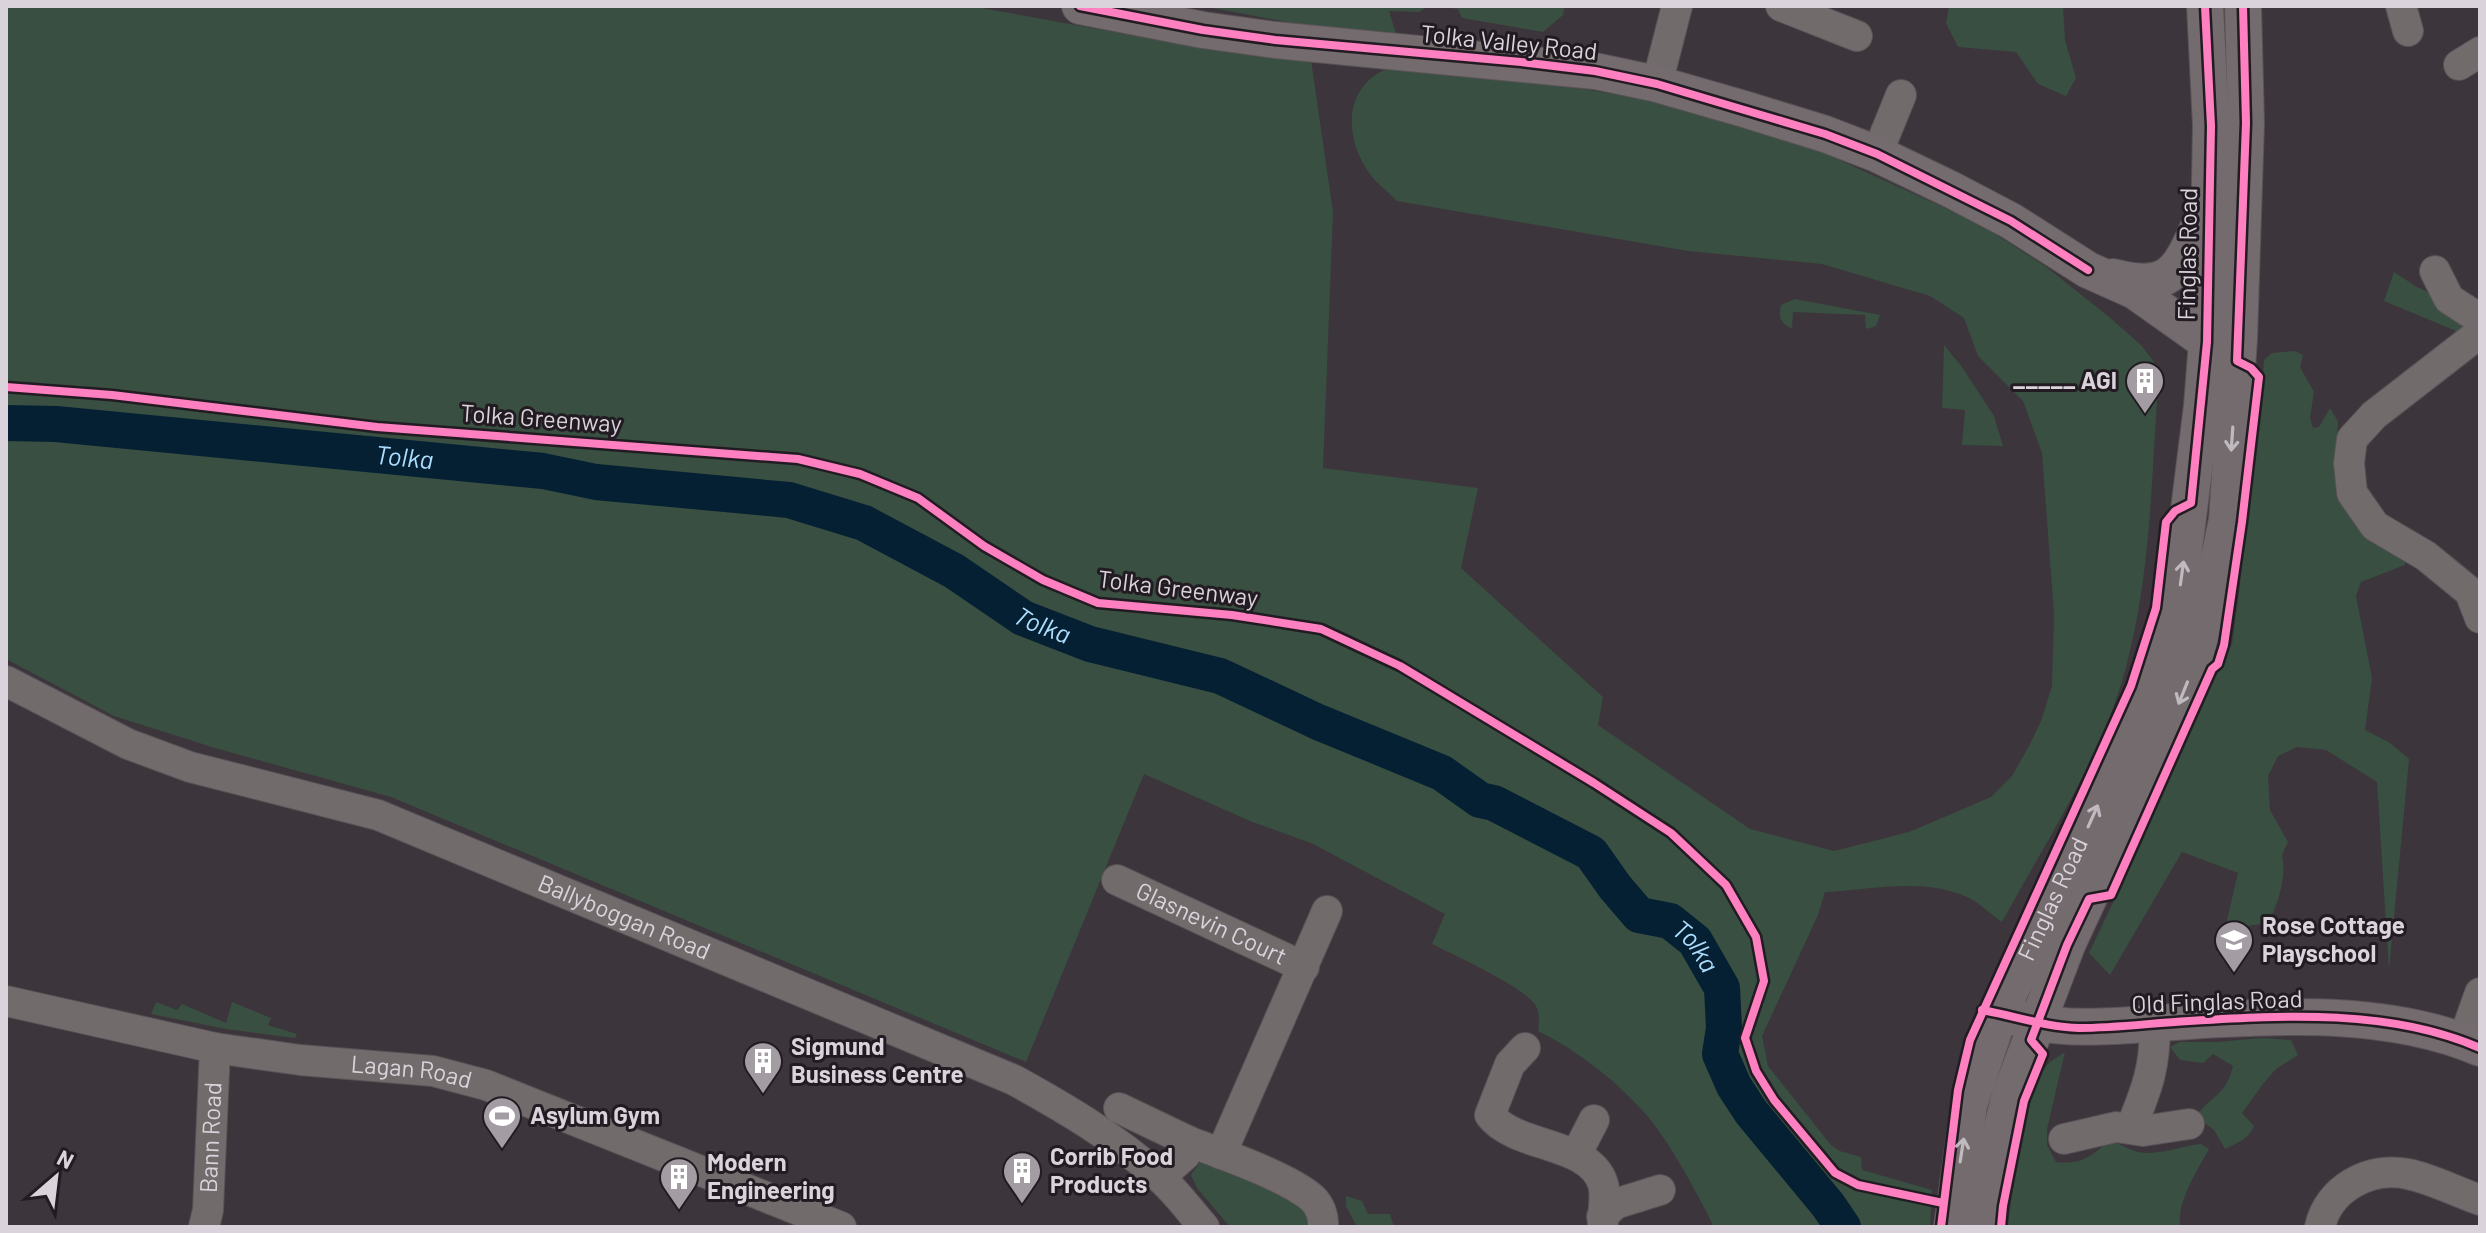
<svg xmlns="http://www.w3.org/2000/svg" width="2486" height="1233" font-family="Barlow,sans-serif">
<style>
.green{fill:#394f41}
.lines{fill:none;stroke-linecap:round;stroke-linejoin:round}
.river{stroke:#052033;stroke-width:36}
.minor-casing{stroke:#585257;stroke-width:32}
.major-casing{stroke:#585257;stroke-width:38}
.minor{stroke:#726b6c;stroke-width:30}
.major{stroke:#736b6d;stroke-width:36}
.cycleway-casing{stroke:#221c22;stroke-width:13}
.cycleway{stroke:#ff80c0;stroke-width:8}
.oneway{stroke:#c1b9c0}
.labels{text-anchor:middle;stroke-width:6;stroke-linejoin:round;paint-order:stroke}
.street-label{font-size:24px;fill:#dbd3db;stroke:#221c22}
.poi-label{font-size:24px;font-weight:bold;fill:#dbd3db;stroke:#221c22;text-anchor:start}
.water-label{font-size:26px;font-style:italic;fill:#adddfe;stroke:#221c22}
</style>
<rect width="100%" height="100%" fill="#3c353b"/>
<!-- green -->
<g class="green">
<path d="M6 6H971L1202 48 1311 60 1333 212 1323 468 1478 488 1461 568 1603 697 1598 725 1750 829 1834 851 1909 832 1991 797 2012 776 2029 746 2041 721 2052 686 2054 614 2042 453 2023 401 1978 356 1964 318 1930 296 1822 264 1688 251 1397 201C1389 192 1377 184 1370 174 1344 139 1342 86 1389 68L1537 81 1630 97 1694 110 1793 139 1978 223 2045 266 2108 316 2141 345 2154 362 2159 374C2151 475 2152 572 2125 671 2100 761 2046 841 2002 922 1991 915 1979 902 1967 897 1922 877 1872 890 1825 892L1818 915 1762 1036 1768 1066 1831 1145 1840 1151 1861 1157 1862 1170 1932 1190 1930 1227H1714C1697 1193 1668 1138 1642 1110 1613 1078 1576 1050 1538 1031 1539 1023 1540 1014 1536 1006 1527 988 1453 955 1432 944L1445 914 1311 843 1250 821 1144 774 1026 1062 391 797 215 748 114 716 6 659Z"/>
<polygon points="1202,6 1429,6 1419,12 1389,11 1398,40 1351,34"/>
<polygon points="1436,6 1565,6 1563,15 1543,32 1462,18 1458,9"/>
<polygon points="1949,6 2063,6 2065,40 2076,78 2066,96 2038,84 2016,52 1958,47 1946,23"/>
<polygon points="2394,272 2417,287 2445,300 2480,341 2384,301"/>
<path d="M1795 299 1880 315 1876 326 1866 329 1865 315 1793 312 1792 329C1780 322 1778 318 1781 305Z"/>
<polygon points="1944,345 1962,367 1994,416 2003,446 1962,445 1965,410 1942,408"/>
<path d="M2295 351 2303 355 2300 367 2314 392 2310 418 2313 428 2319 427 2330 408 2338 421 2335 466 2405 558V565L2361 582 2356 596 2372 678 2365 730 2390 743 2409 759 2389 970 2377 782 2326 750 2297 747 2278 756 2268 776 2270 810 2288 842 2282 855C2287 877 2278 902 2269 923L2246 926 2226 924 2238 873 2182 852 2110 975 2089 953 2128 871 2198 705 2232 644 2240 586 2243 518 2249 472 2247 435 2254 384 2263 375 2264 360 2272 353Z"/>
<polygon points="156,1002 177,1010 182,1004 226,1023 232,1002 271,1018 268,1025 297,1034 295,1038 226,1029 151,1014"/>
<path d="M2261 1038 2291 1040 2298 1055 2276 1069 2263 1084 2242 1113 2254 1126C2249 1139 2237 1143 2225 1149L2214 1130 2196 1117C2212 1093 2225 1098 2233 1066L2213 1054 2203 1063 2180 1060 2170 1047 2180 1042H2217Z"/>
<path d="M2065 1052 2047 1129V1145L2056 1162C2079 1165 2092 1157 2108 1141 2119 1142 2127 1149 2138 1152 2157 1156 2182 1146 2201 1144L2209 1149C2197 1171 2177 1201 2180 1227H2008C2012 1192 2025 1086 2049 1063 2053 1059 2060 1056 2065 1052Z"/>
<polygon points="1220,1161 1307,1209 1308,1227 1230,1227 1197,1188 1191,1175 1200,1162"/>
<polygon points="1346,1196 1362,1201 1368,1214 1390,1214 1394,1227 1357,1227 1346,1206"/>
</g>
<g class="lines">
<!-- river -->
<path class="river" id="s1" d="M6 423 56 424 543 471 596 482 789 500 864 523 954 571 1023 618 1090 644 1220 676 1318 722 1442 773 1480 800 1494 803 1591 853 1615 887 1639 915 1670 921 1695 941 1722 988 1724 1028 1720 1054 1734 1086 1751 1112 1828 1205 1843 1227"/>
<defs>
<g id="minor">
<polyline points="1781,6 1857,36"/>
<polyline points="2401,6 2408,31"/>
<polyline points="2459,65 2480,52"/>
<polyline points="1657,84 1677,6"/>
<polyline points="1877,154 1901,95"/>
<polyline points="2435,271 2449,299 2480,319"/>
<polyline points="2472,339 2374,415 2352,439 2349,463 2352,493 2375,526 2426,556 2470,592 2480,618"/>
<path id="s2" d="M6 681 128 744 190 767 378 815 1014 1080C1065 1108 1114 1137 1158 1176 1175 1190 1189 1210 1204 1227"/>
<path id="s3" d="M1117 880 1304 967"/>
<path id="s4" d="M6 1001 215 1048 300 1060 433 1071 486 1085 841 1227"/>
<polyline points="2463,1041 2480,993"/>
<path d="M1525 1048 1510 1064 1490 1115C1516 1149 1590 1141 1603 1184 1607 1197 1602 1213 1603 1227"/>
<polyline points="1119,1108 1190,1142"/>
<path d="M2131 1128C2147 1088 2155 1069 2155 1025"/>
<polyline points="2064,1139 2116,1127 2143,1131 2189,1124"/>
<polyline points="1221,1154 1327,911"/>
<polyline points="1576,1155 1594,1120"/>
<path d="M1160 1177 1185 1155 1190 1142C1222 1154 1288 1177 1312 1198 1320 1205 1324 1217 1323 1227"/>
<polyline points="1602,1217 1615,1204 1660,1190"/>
<path id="s5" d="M204 1227 208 1210 215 1048"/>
<path d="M2320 1227C2328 1189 2369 1166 2408 1174 2432 1179 2457 1192 2480 1200"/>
</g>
<g id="major">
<polyline points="1080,6 1203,30 1275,40 1595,71 1657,84 1744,109 1825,134 1877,154 1952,190 2011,221 2088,270 2135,291 2207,342"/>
<path d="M2113 277C2176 294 2181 264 2204 215"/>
<path d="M2017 1018C2074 1034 2131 1024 2189 1021 2284 1015 2391 1010 2480 1048"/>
<path id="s6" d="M1952 1227 1969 1105 2000 1013 2156 679 2177 605 2202 406 2207 342 2211 126 2205 6"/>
<polyline points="1984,1227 1996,1151 2010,1095 2067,945 2187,685 2211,596 2227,520 2239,339 2246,123 2243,6"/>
</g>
</defs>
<!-- minor casing -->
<use href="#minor" class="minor-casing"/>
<!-- major casing -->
<use href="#major" class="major-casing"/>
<!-- minor -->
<use href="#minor" class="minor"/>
<!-- major -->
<use href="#major" class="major"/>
<defs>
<g id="cycleway">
<polyline points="1080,6 1203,30 1275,40 1521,62 1595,71 1657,84 1825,134 1877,154 2011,221 2088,270"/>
<polyline points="6,387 112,395 377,427 798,459 860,474 918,498 984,546 1043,580 1098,603 1232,615 1321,629 1400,666 1594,783 1671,833 1726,885 1756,937 1764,981 1745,1038 1756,1071 1774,1100 1835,1173 1858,1185 1943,1203"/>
<path d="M1982 1010C2015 1016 2046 1027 2079 1028 2116 1028 2152 1023 2189 1021 2286 1015 2390 1009 2480 1048"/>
<polyline points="1941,1227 1958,1090 1970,1040 2131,686 2156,608 2166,522 2175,511 2191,503 2207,342 2211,126 2205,6"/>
<polyline points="2001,1227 2003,1206 2024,1101 2043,1054 2031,1040 2067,945 2089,899 2111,895 2212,669 2218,664 2224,645 2242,522 2259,377 2251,368 2237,361 2246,123 2243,6"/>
</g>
</defs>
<!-- cycleway casing -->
<use href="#cycleway" class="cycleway-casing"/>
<!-- cycleway -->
<use href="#cycleway" class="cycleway"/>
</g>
<!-- one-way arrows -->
<defs><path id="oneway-shaft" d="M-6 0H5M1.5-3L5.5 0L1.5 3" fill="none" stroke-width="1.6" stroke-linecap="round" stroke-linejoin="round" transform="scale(2)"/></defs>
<g class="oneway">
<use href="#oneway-shaft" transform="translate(2232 439) rotate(94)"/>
<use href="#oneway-shaft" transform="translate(2182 573) rotate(-82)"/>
<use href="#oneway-shaft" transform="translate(2183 693) rotate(112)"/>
<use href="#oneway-shaft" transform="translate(2093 816) rotate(-66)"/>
<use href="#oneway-shaft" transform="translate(1962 1150) rotate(-81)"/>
</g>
<!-- icons -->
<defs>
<symbol id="building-pin" viewBox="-11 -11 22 30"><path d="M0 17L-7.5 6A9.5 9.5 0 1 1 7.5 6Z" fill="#a39ca3" stroke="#221c22"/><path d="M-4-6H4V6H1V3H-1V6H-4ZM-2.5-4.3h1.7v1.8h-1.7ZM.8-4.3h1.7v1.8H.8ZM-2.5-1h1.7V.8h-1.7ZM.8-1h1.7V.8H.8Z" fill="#fff"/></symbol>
<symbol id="school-pin" viewBox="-11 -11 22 30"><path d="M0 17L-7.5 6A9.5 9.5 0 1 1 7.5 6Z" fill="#a39ca3" stroke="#221c22"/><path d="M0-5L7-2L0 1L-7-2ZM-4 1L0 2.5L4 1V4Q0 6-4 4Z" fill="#fff"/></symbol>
<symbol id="stadium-pin" viewBox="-11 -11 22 30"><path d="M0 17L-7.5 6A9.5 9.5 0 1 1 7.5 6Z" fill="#a39ca3" stroke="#221c22"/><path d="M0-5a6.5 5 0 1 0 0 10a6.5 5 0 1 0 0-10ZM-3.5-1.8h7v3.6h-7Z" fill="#fff"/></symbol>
</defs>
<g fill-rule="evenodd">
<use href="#building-pin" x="2123" y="359" width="44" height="60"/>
<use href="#school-pin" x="2212" y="918" width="44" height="60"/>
<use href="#building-pin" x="741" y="1039" width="44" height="60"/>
<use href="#stadium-pin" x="480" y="1094" width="44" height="60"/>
<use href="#building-pin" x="1000" y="1149" width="44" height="60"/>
<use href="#building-pin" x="657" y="1155" width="44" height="60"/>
</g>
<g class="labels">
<!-- street labels -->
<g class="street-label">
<text transform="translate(1509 43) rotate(6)" y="8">Tolka Valley Road</text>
<text transform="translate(2188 254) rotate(-89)" y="8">Finglas Road</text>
<text transform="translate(541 419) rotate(4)" y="8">Tolka Greenway</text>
<text transform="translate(1178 589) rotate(7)" y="8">Tolka Greenway</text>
<text dy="8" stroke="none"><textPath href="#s6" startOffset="346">Finglas Road</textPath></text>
<text dy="8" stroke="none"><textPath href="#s2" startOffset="664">Ballyboggan Road</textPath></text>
<text dy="8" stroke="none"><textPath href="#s3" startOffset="104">Glasnevin Court</textPath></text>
<text transform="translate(2217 1002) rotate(-2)" y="8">Old Finglas Road</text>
<text dy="8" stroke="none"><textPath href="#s4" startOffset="412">Lagan Road</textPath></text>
<text dy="8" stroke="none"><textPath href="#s5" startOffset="90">Bann Road</textPath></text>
</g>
<!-- poi labels -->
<g class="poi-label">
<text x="2117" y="389" text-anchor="end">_____ AGI</text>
<text x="2262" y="934">Rose Cottage<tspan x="2262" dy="28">Playschool</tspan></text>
<text x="791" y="1055">Sigmund<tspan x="791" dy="28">Business Centre</tspan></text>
<text x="530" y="1124">Asylum Gym</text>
<text x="1050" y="1165">Corrib Food<tspan x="1050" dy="28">Products</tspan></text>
<text x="707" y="1171">Modern<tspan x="707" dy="28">Engineering</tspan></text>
</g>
<!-- water labels -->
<g class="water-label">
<text dy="9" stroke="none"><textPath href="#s1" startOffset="400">Tolka</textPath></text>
<text dy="9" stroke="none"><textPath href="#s1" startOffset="1072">Tolka</textPath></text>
<text dy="9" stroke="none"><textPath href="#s1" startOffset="1816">Tolka</textPath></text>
</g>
</g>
<!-- border -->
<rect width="2486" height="1233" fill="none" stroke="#dbd3db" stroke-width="16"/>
<!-- north arrow -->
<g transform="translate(56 1177) rotate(28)" stroke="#221c22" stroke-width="6" paint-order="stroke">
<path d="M0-6L14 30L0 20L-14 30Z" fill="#dbd3db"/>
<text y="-12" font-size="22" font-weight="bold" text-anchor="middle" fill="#dbd3db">N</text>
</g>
</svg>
